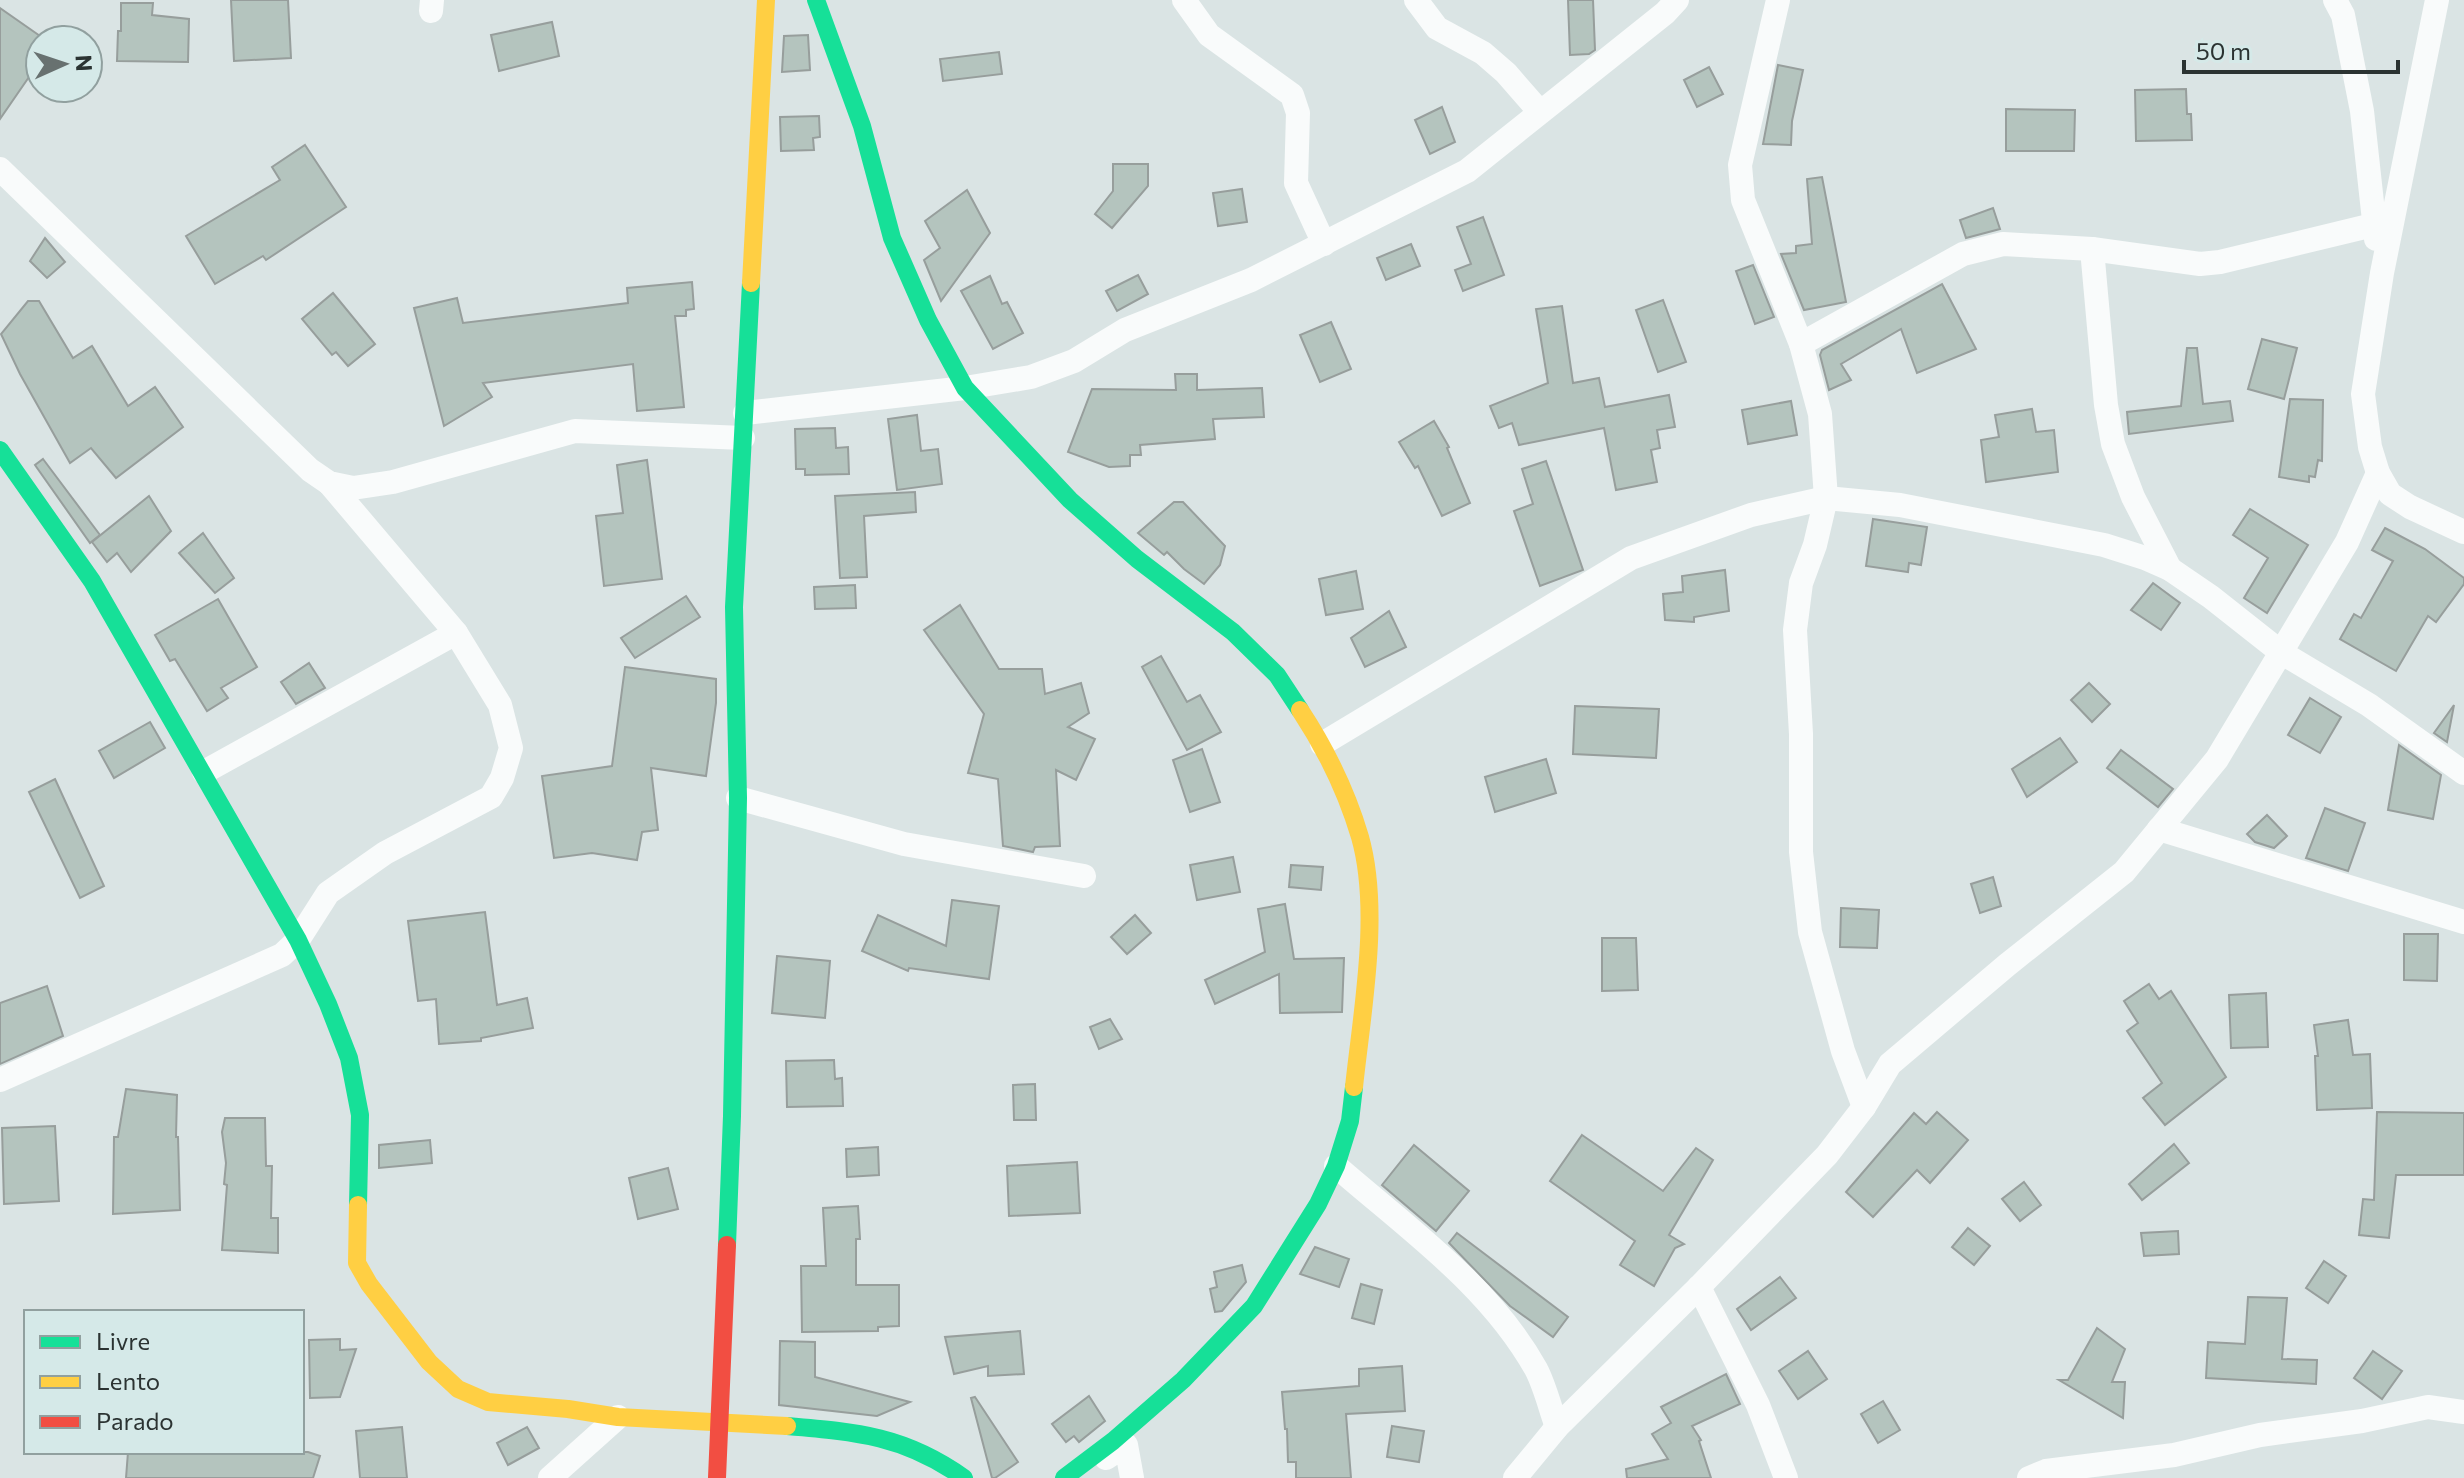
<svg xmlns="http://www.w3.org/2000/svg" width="2464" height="1478" font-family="Commissioner,sans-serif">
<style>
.building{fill:#b4c4be;stroke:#979e9c;stroke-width:2}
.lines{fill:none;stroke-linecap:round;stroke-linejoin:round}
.street{stroke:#f9fbfb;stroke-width:24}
.fast{stroke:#16e098;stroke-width:18}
.slow{stroke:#ffcf43;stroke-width:18}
.jam{stroke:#f24e42;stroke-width:18}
</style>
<rect width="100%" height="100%" fill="#dae4e4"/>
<!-- building -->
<g class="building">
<polygon points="231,0 288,0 291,58 234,61"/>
<polygon points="1568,0 1593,0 1595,50 1589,54 1570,55"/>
<polygon points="121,3 153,3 152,15 189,19 188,62 117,61 118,31 121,31"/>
<polygon points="0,8 40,36 40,61 0,119"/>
<polygon points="552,22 559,56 499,71 491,35"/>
<polygon points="808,35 810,70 782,72 784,36"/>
<polygon points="999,52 1002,74 943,81 940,59"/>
<polygon points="1778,65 1803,70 1792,121 1791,145 1763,144"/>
<polygon points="1709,67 1723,94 1697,107 1684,80"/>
<polygon points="2186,89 2187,114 2191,114 2192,140 2136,141 2135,90"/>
<polygon points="1442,107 1455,142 1430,154 1415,120"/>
<polygon points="2006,109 2075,110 2074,151 2006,151"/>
<polygon points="819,116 820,137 813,138 814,150 781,151 780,117"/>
<polygon points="305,145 346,207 266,260 263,256 215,284 186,236 280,180 272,167"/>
<polygon points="1113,164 1148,164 1148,186 1112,228 1095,214 1113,191"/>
<polygon points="1822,177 1846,302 1804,310 1781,254 1796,253 1796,246 1812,244 1807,179"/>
<polygon points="1242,189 1247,222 1218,226 1213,193"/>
<polygon points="967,190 990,233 941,301 924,260 940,248 925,221"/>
<polygon points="1993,208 2000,229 1966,238 1960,220"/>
<polygon points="1483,217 1504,275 1463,291 1455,270 1471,264 1457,227"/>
<polygon points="45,238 65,262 47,278 30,261"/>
<polygon points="1411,244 1420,266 1386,280 1377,258"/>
<polygon points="1753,265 1774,317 1755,324 1736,271"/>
<polygon points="1138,275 1148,294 1117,311 1106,291"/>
<polygon points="990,276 1002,304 1007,302 1023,333 993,349 961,291"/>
<polygon points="692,282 694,309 686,310 686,316 675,316 684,407 637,411 633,364 483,383 492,397 444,426 414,308 457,298 463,323 628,303 627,288"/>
<polygon points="1942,284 1976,349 1917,373 1901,329 1841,364 1851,380 1829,390 1820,355 1822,350"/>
<polygon points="333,293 375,344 348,366 336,352 332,355 302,319"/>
<polygon points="1663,300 1686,362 1658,372 1636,310"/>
<polygon points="28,301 39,301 73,358 92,346 128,406 155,387 183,427 116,478 91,448 70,463 20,374 1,334"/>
<polygon points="1562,306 1573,383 1599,378 1605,407 1669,395 1675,427 1657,430 1660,448 1651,450 1657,482 1616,490 1604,428 1519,445 1512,423 1499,428 1490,406 1548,383 1536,309"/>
<polygon points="1331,322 1351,369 1320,382 1300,335"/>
<polygon points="2262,339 2297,348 2284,399 2248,389"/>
<polygon points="2187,348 2197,348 2203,404 2230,401 2233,421 2129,434 2127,412 2181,406"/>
<polygon points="1175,374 1197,374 1197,390 1262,388 1264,417 1213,419 1215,439 1140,445 1141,455 1130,455 1130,466 1109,467 1068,452 1092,389 1176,390"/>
<polygon points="2290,399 2323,400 2322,461 2318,460 2315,477 2309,476 2309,482 2279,477"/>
<polygon points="1791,401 1797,435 1748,444 1742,410"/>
<polygon points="2032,409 2036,432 2054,430 2058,472 1986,482 1981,440 1999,437 1995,415"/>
<polygon points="917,415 921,451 938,449 942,484 897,490 888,419"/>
<polygon points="1434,421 1449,447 1447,448 1470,503 1442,516 1418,466 1415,468 1399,442"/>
<polygon points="835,428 836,448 848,447 849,474 805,475 805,469 796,469 795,429"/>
<polygon points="43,459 100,535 90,543 35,465"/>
<polygon points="647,460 662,579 604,586 596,516 623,513 617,465"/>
<polygon points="1546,461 1583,570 1540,586 1514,511 1533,504 1522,469"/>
<polygon points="915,492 916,512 864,516 867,577 840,578 835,496"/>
<polygon points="149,496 171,531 131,572 117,553 107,562 92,542"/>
<polygon points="1174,502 1183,502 1225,546 1220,565 1204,584 1184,569 1167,552 1164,555 1138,533"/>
<polygon points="2250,509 2308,545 2267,613 2244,598 2268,558 2233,535"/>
<polygon points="1873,519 1927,527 1921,565 1909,563 1908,572 1866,566"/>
<polygon points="2385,528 2425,549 2464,578 2464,584 2436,622 2428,616 2396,671 2340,639 2354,614 2361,618 2393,561 2372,550"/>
<polygon points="203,533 234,578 215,593 179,553"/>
<polygon points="1725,570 1729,611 1694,617 1694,622 1665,620 1663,594 1683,592 1682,576"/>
<polygon points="1356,571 1363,609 1326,615 1319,579"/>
<polygon points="2153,583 2180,603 2161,630 2131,610"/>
<polygon points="855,585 856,608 815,609 814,587"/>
<polygon points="686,596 700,617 635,658 621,638"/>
<polygon points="218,599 257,667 221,688 228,698 207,711 175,659 170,661 155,635"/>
<polygon points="960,605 999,669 1042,669 1045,694 1081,683 1089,713 1068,727 1095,739 1076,780 1056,770 1060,846 1035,847 1033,852 1003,846 998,779 968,773 984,714 924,630"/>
<polygon points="1389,611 1406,647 1365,667 1351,638"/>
<polygon points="1161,656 1187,702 1200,695 1221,732 1187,750 1142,667"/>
<polygon points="309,663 325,688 296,704 281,682"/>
<polygon points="625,667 716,679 716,703 706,776 651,768 658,830 642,832 637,860 592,853 554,858 542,776 612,766"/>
<polygon points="2089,683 2110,704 2092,722 2071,700"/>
<polygon points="2310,698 2341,717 2320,753 2288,735"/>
<polygon points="2454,705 2447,742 2434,733"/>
<polygon points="1575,706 1659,709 1656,758 1573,754"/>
<polygon points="150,722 165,748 114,778 99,751"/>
<polygon points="2060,738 2077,762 2027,797 2012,769"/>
<polygon points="2399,745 2441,775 2433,819 2388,810"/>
<polygon points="1202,749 1220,802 1190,812 1173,760"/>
<polygon points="2121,750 2173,789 2158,807 2107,768"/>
<polygon points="1546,759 1556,793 1495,812 1485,777"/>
<polygon points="55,779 104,886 80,898 29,792"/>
<polygon points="2325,808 2365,823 2348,871 2306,858"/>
<polygon points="2267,815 2287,836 2274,848 2255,842 2247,834"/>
<polygon points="1233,857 1240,892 1197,900 1190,865"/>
<polygon points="1291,865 1323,867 1321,890 1289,887"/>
<polygon points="1993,877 2001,906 1980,913 1971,884"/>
<polygon points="952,900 999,906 989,979 909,968 908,971 862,951 878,915 946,946"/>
<polygon points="1285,904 1294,959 1344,958 1342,1012 1280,1013 1279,974 1215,1004 1205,980 1265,952 1258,909"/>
<polygon points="1841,908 1879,910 1877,948 1840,947"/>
<polygon points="485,912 497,1005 527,998 533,1028 481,1038 481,1041 439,1044 436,999 418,1001 408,921"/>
<polygon points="1135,915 1151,933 1127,954 1111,937"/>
<polygon points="2404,934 2438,934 2437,981 2404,980"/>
<polygon points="1602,938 1636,938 1638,990 1602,991"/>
<polygon points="777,956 830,961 825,1018 772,1013"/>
<polygon points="2149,984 2159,999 2171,991 2226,1077 2165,1125 2143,1098 2162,1083 2127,1031 2138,1023 2124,1001"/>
<polygon points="47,986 63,1036 0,1064 0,1003"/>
<polygon points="2266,993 2268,1047 2231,1048 2229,995"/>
<polygon points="1110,1019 1122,1039 1099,1049 1090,1027"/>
<polygon points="2348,1020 2353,1055 2370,1054 2372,1108 2317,1110 2315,1056 2318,1056 2314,1025"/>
<polygon points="834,1060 835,1079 842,1078 843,1106 787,1107 786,1061"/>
<polygon points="1035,1084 1036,1120 1014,1120 1013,1085"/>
<polygon points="126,1089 177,1095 176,1137 178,1137 180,1210 113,1214 114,1137 118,1137"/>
<polygon points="1937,1112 1968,1140 1930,1183 1917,1170 1873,1217 1846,1192 1914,1113 1926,1124"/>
<polygon points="2377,1112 2464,1113 2464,1175 2396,1175 2389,1238 2359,1235 2363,1199 2374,1200"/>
<polygon points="225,1118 265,1118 266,1166 272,1166 271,1218 278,1218 278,1253 222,1250 227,1185 224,1184 226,1163 222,1132"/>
<polygon points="55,1126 59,1201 4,1204 2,1128"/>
<polygon points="1582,1135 1663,1191 1696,1148 1713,1160 1669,1235 1684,1244 1675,1248 1654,1286 1620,1265 1635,1241 1550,1181"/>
<polygon points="430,1140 432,1163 379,1168 379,1145"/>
<polygon points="2174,1144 2189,1163 2142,1200 2129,1184"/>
<polygon points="1414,1145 1469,1191 1436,1231 1382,1185"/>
<polygon points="878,1147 879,1175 847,1177 846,1149"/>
<polygon points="1077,1162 1080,1213 1009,1216 1007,1166"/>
<polygon points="668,1168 678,1209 638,1219 629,1178"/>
<polygon points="2024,1182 2041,1205 2020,1221 2002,1199"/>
<polygon points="858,1206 860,1239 856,1239 856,1285 899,1285 899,1326 878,1327 878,1331 802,1332 801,1266 826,1266 823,1208"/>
<polygon points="1968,1228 1990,1246 1974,1265 1952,1247"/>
<polygon points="2178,1231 2179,1254 2144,1256 2141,1233"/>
<polygon points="1457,1233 1568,1317 1553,1337 1510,1306 1449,1243"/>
<polygon points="1315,1247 1349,1259 1339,1287 1300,1274"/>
<polygon points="2324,1261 2346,1276 2328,1303 2306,1288"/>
<polygon points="1242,1265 1246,1282 1222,1311 1215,1312 1210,1289 1217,1287 1214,1272"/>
<polygon points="1780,1277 1796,1298 1751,1330 1737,1309"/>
<polygon points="1361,1284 1382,1290 1374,1324 1352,1318"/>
<polygon points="2248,1297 2287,1298 2282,1359 2317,1360 2316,1384 2206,1378 2208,1342 2245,1344"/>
<polygon points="2097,1328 2125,1349 2112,1382 2125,1382 2123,1418 2059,1380 2068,1380"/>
<polygon points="1020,1331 1024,1374 988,1376 988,1366 954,1374 945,1337"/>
<polygon points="340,1339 340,1350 356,1349 340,1397 310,1398 309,1340"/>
<polygon points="780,1341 815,1342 815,1377 910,1402 877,1416 779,1405"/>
<polygon points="1808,1351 1827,1379 1798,1399 1779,1371"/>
<polygon points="2373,1351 2402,1371 2382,1399 2354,1378"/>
<polygon points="1402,1366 1405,1411 1346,1414 1351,1478 1296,1478 1296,1462 1288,1462 1287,1429 1285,1429 1282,1392 1359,1386 1359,1369"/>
<polygon points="1726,1374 1740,1404 1692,1426 1701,1440 1699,1441 1711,1478 1627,1478 1626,1469 1668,1459 1652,1434 1671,1423 1661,1407"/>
<polygon points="1089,1396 1105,1421 1079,1442 1074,1436 1066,1442 1052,1424"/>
<polygon points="975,1397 1018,1462 995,1478 992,1478 971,1398"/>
<polygon points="1883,1401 1900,1430 1878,1443 1861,1414"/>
<polygon points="1392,1426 1424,1431 1419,1462 1387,1457"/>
<polygon points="402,1427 407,1478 360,1478 356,1431"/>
<polygon points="527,1427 539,1448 508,1465 497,1443"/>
<polygon points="128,1452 308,1452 320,1456 313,1478 126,1478"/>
</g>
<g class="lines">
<!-- street -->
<g class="street">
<polyline points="1184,0 1209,35 1292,95 1298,113 1296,183 1324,244"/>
<polyline points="1416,0 1437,28 1483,53 1506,73 1540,112"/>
<polyline points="1778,0 1740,165 1743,200 1801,344 1820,414 1826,498 1815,545 1801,583 1795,630 1801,734 1801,852 1810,932 1843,1051 1864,1107"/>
<polyline points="2335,0 2343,15 2362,111 2376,239"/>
<polyline points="2437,0 2382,273 2363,394 2370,447 2378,473 2390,494 2410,507 2464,532"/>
<polyline points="431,11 432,0"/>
<polyline points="0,169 310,470 329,483 353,488 393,482 575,431 743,438"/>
<polyline points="2092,249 2106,405 2113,444 2133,497 2170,569"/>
<polyline points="1801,344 1963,254 2003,244 2092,249 2200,264 2220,262 2373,225"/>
<polyline points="745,413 965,388 1031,377 1074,361 1125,330 1251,280 1467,171 1665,13 1677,0"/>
<polyline points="1322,744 1631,558 1751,515 1826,498 1900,505 2104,545 2145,558 2170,569 2211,597 2282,653 2369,705 2464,773"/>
<polyline points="204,772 456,633"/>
<polyline points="738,798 904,844 1084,876"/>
<polyline points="2159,829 2464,922"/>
<polyline points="0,1080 282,955 298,940 328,893 385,853 491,797 502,778 511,748 500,705 456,633 329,483"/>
<path d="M1336 1166C1407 1228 1489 1285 1536 1369 1545 1386 1550 1408 1557 1427"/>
<polyline points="1699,1287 1758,1405 1786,1478"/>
<polyline points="1106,1458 1126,1445 1132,1478"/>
<polyline points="550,1478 618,1417"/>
<polyline points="1515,1478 1557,1427 1699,1287 1827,1155 1864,1107 1890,1064 2007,965 2124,872 2217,759 2347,542 2378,473"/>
<polyline points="2029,1478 2046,1471 2174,1455 2260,1435 2362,1421 2428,1407 2464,1412"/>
</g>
<!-- fast -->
<g class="fast">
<polyline points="816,0 862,126 892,238 928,320 965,388 1070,500 1137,559 1233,632 1277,675 1300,710"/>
<polyline points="0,450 92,581 298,940 328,1004 349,1058 360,1115 358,1205"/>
<polyline points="727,1245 732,1116 738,798 734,607 751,283"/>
<path d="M787 1426C858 1432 905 1436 964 1478"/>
<polyline points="1064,1478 1113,1441 1183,1380 1254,1306 1318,1204 1336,1166 1350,1121 1354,1087"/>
</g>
<!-- slow -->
<g class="slow">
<polyline points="751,283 766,0"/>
<path d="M1300 710C1325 748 1347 793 1360 837 1381 911 1362 1011 1354 1087"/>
<polyline points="358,1205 357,1263 369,1284 429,1362 458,1389 488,1402 568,1409 618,1417 787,1426"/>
</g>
<!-- jam -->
<polyline class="jam" points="717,1478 727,1245"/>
</g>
<!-- legend -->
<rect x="24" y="1310" width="280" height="144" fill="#d5e9e8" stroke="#91a09f" stroke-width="2"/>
<rect x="40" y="1336" width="40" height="12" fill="#16e098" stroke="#91a09f" stroke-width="2"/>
<text x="96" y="1350" font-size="24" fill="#2b3332">Livre</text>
<rect x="40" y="1376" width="40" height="12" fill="#ffcf43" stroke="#91a09f" stroke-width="2"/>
<text x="96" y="1390" font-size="24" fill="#2b3332">Lento</text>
<rect x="40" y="1416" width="40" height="12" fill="#f24e42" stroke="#91a09f" stroke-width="2"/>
<text x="96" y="1430" font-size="24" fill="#2b3332">Parado</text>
<!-- north arrow -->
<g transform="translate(64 64) rotate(87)"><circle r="38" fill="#d5e9e8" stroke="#91a09f" stroke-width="2"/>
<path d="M0-6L14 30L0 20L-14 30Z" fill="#687170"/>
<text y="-12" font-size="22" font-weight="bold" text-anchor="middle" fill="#2b3332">N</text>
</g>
<!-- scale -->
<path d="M2184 60v12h214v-12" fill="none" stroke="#2b3332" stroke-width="4"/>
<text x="2196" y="60" font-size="24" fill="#2b3332" stroke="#d5e9e8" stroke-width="6" paint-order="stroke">50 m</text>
</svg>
